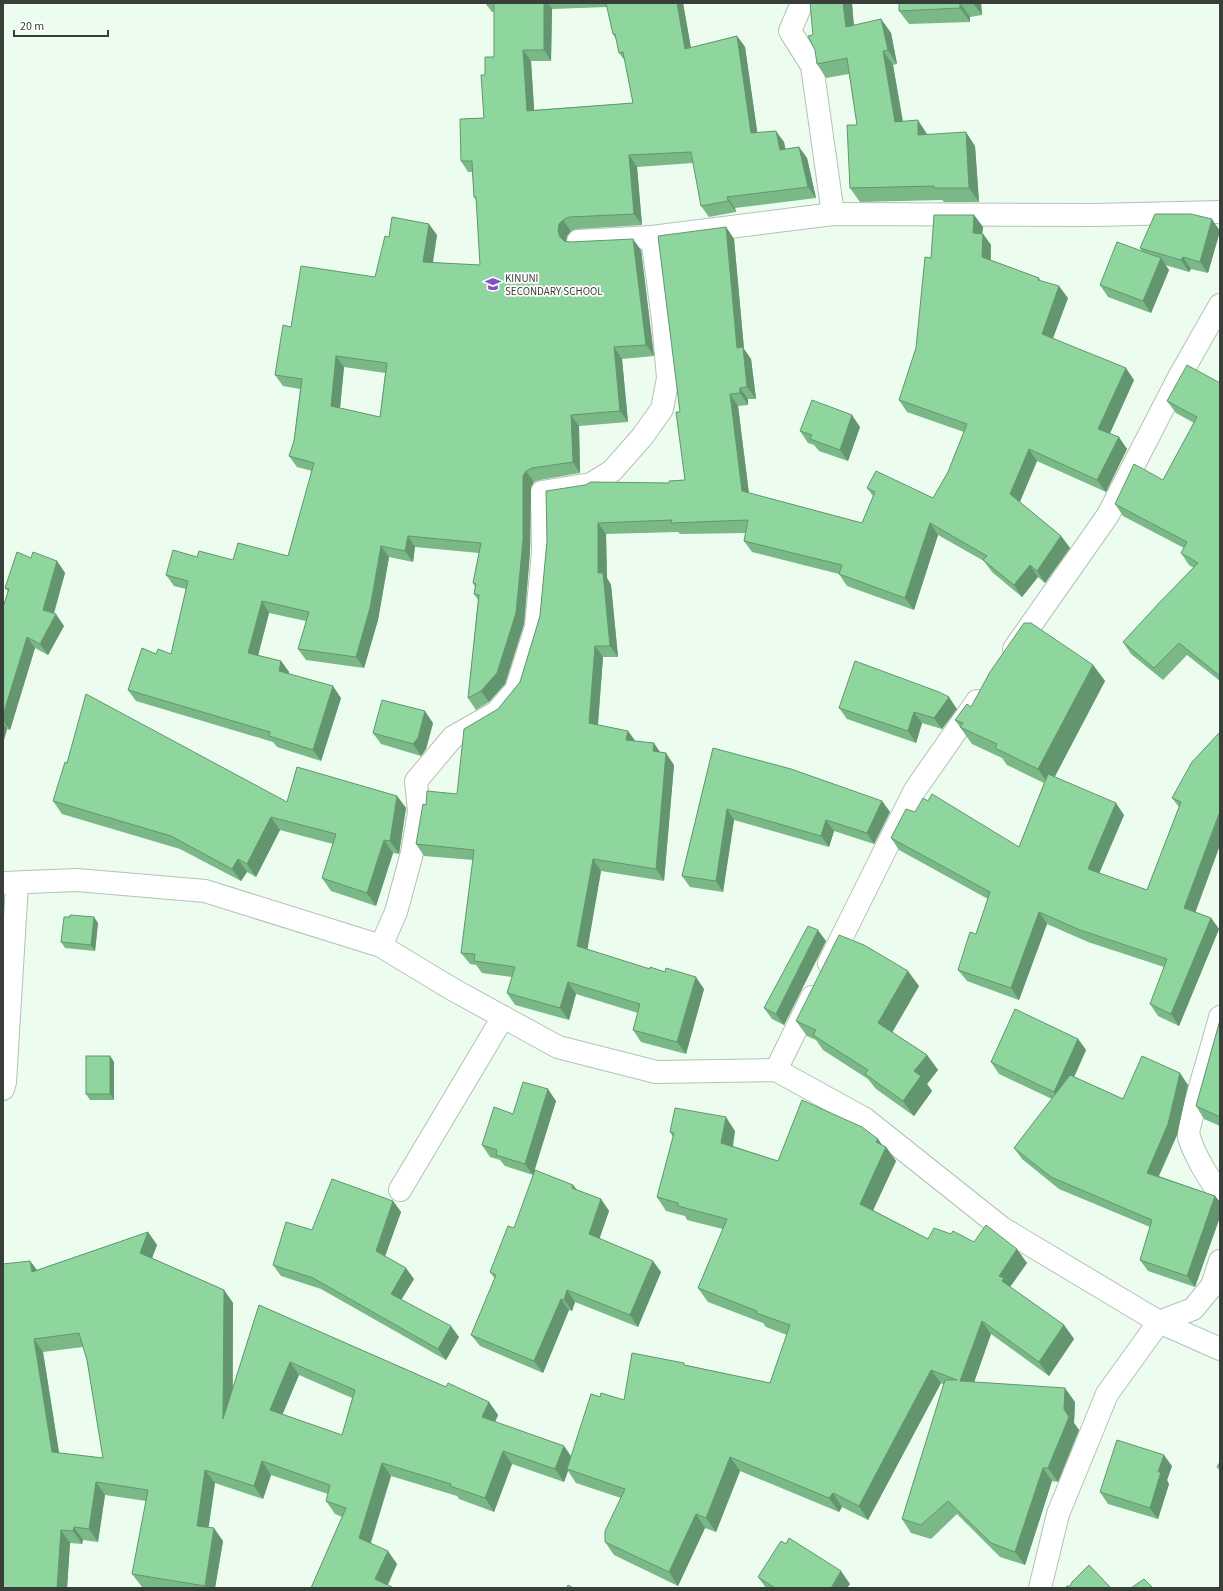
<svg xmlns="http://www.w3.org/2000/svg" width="1223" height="1591" font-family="'Source Sans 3',sans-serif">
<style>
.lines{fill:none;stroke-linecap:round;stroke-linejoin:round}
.street-casing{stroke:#b3c2b5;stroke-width:24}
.street{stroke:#fff;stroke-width:22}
.wall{fill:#7ab887;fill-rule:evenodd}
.shaded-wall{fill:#63966e}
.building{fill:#8ed69d;stroke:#63966e;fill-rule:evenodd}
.labels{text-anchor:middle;stroke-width:3.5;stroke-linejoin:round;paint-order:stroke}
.poi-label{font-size:11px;fill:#383e39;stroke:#fff;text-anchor:start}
</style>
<rect width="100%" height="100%" fill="#ecfcef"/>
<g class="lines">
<defs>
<g id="street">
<polyline points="802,3 790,31 812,66 833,214"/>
<polyline points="578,241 652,237 833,214 1095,215 1220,212"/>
<polyline points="1014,649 1108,515 1178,379 1220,305"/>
<polyline points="3,883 77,880 205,891 381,946 452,989 558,1047 656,1072 776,1070 865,1119 1002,1228 1159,1322 1220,1349"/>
<polyline points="381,946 396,912 412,853 419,812 416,781 453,737 497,712 516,690 536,627 543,552 542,492 591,484 612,471 642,437 662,409 668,378 663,320 652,237"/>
<polyline points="829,963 915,790 977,701"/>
<path d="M1220 1017C1216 1035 1186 1128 1189 1137 1194 1154 1209 1180 1220 1193"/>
<polyline points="776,1070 812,997"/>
<polyline points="3,1089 5,1082 17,884"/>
<polyline points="400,1190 503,1017"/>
<polyline points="1040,1588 1058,1514 1107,1394 1159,1322 1193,1309 1212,1286 1220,1261"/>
</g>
</defs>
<!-- street casing -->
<use href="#street" class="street-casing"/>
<!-- street -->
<use href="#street" class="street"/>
</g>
<!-- wall -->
<g class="wall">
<path d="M485 3H683L691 48 737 36 745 47 757 132 784 142 785 149 799 147 807 158 816 198 735 208 736 212 709 217 701 206 693 163 637 167 642 225 577 229 571 231 567 236 566 241 570 242 641 250 654 356 622 359 628 422 579 426 580 473 540 480 534 482 531 487 530 552 524 624 505 684 489 702 476 710 468 698 478 600 474 594 475 587 473 583 479 553 415 547 413 562 389 557 378 620 364 668 306 660 298 649 306 621 269 613 258 655 281 661 289 672 288 674 341 698 321 761 277 747 273 742 136 701 128 690 156 654H171L186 589 174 586 166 575 197 557 233 560 288 556 312 471 297 467 289 456 294 441 300 389 283 386 275 375 291 327 375 277 389 237 437 235 433 263 480 265 477 201 474 197 472 172H468L461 161 484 118 485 75 494 57V12H492ZM607 7 613 34 616 39 619 53 625 61 633 103 534 110 531 61H551L552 9ZM344 367 385 373 380 417 340 408Z"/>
<polygon points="810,3 852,3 854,26 881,19 891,33 897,64 893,65 903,121 927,134 975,146 979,202 944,202 942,200 860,202 850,188 857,125 849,74 826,78 817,64"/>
<polygon points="899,3 981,3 982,15 970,17 970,22 909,24 899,11"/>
<polygon points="974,215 983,227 982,234 983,234 991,245 991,260 1039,278 1041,281 1068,298 1053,338 1134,380 1110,433 1127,449 1106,492 1037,461 1020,502 1061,536 1070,548 1045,583 1038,577 1022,597 992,572 984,561 938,535 914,610 847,586 839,574 752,552 744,541 746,533 680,534 678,532 606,534 607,578 611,585 618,657 603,657 598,725 628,731 635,741 660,752 674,765 664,881 601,871 587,949 704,989 686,1054 641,1042 633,1030 638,1013 576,994 569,1020 515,1005 507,993 512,977 482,973 476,965 470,964 461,953 473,860 424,856 416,844 426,805 457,794 498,709 520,682 540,616 547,541 669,483 685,480 680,412 726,227 734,239 744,349 751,359 756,399 748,399 748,405 738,406 749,493 862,523 873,496 867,488 933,498 948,472 964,432 907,412 899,400 916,348 931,258"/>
<polygon points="1220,231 1208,273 1191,269 1189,272 1165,265 1169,270 1151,313 1108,297 1100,285 1142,251 1140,248"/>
<polygon points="1220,383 1220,681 1187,655 1163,680 1131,654 1123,642 1194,568 1189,565 1181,553 1184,548 1123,516 1115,504 1163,480 1194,423 1176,413 1167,401"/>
<polygon points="860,427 848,461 819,451 814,445 808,443 800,431"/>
<polygon points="31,558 57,561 65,573 54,614 64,626 48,655 35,648 10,730 7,729 3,743 3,607 8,592 5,588"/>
<polygon points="1093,665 1105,681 1054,777 1124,815 1099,873 1147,890 1179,807 1172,798 1220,732 1220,845 1195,912 1211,918 1219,929 1179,1026 1158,1016 1150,1004 1164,967 1088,942 1047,924 1019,1000 967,981 958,970 976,934 988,899 899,850 891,838 915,812 928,801 1019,847 1044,783 1007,765 1002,758 972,744 955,720 971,707"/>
<polygon points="839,708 957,709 942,729 922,723 916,743 847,719"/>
<polygon points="433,723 426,749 421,756 381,744 373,733"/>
<polygon points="713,748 882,801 890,812 874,844 834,831 829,847 734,820 723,892 690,887 682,876"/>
<polygon points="397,796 406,808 399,854 393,853 376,906 331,891 322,878 333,844 280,830 256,877 247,872 241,881 180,849 62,814 53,801 287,802"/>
<polygon points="70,917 98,923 95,951 65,948 61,942"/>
<polygon points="826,941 784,1025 772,1019 764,1008"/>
<polygon points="919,986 892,1032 927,1055 938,1070 927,1084 932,1091 914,1116 876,1089 868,1079 823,1050 816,1040 807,1036 796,1021"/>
<polygon points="1220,1020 1220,1126 1204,1119 1196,1106"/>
<polygon points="1078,1039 1086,1050 1074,1077 1123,1099 1188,1085 1177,1135 1159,1176 1215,1196 1220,1202 1220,1217 1195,1287 1148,1271 1140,1260 1150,1227 1059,1189 1022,1159 1014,1148 1052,1099 999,1074 991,1062"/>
<polygon points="110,1056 114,1062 114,1100 90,1100 86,1094"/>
<polygon points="556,1101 533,1175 505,1166 500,1160 490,1157 482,1145 513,1114"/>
<path d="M735 1131 733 1146 778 1161 878 1139 882 1146 886 1147 896 1161 873 1210 928 1239 974 1242 1027 1263 1010 1287 1064 1325 1074 1339 1049 1376 991 1334 974 1382 1075 1402 1074 1423 1079 1430 1058 1482 1052 1481 1025 1565 1000 1557 957 1514 931 1539 911 1533 902 1519 944 1385 941 1383 868 1520 842 1507 839 1512 740 1471 716 1532 705 1528 678 1586 614 1555 605 1542 621 1498 576 1483 568 1471 564 1482 512 1464 494 1512 459 1499 457 1496 391 1476 371 1543 397 1564 388 1585 311 1588 342 1517 335 1514 326 1501 328 1494 271 1475 263 1499 215 1483 208 1527 223 1541 215 1588H147L142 1587 132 1574 146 1501 105 1495 98 1542 83 1540 82 1544 70 1543 67 1588H3L30 1261 37 1270 148 1232 157 1245 152 1258 224 1290 233 1303V1388L259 1305 446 1387 489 1402 498 1415 495 1422 564 1446 571 1457 600 1397 624 1400 686 1365 770 1383 787 1335 766 1327 763 1323 708 1302 698 1288 723 1229 687 1220 685 1216 666 1211 657 1197 673 1137 670 1132ZM83 1347 87 1360 103 1458 59 1453 43 1352ZM299 1375 352 1398 342 1435 282 1414Z"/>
<polygon points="573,1185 577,1190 601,1199 609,1211 599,1238 661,1272 638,1327 575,1302 572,1311 569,1310 543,1373 480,1346 471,1335 495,1279 490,1272 514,1228"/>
<polygon points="393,1201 401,1212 385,1256 414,1279 401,1300 459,1337 446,1360 321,1289 281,1276 273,1265 312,1230"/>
<polygon points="1172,1466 1167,1480 1169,1484 1158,1519 1108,1504 1100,1492"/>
<polygon points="758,1577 850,1584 847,1588 766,1588"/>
</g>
<!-- shaded-wall -->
<g class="shaded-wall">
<polygon points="544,3 548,3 552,9 551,61 544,50"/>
<polygon points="677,3 683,3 693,60 685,49"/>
<polygon points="843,3 852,3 855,41 846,27"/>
<polygon points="960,3 970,17 970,22 960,8"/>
<polygon points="973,3 981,3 982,15"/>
<polygon points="881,19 891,33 897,64 888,50"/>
<polygon points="737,36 745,47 759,144 751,133"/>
<polygon points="523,50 531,61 535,122 527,111"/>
<polygon points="883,51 893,65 905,136 895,122"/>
<polygon points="918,120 927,134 918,135"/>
<polygon points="776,131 784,142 788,161 780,150"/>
<polygon points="966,132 975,146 979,202 969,188"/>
<polygon points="799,147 807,158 816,198 808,187"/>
<polygon points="629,155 637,167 642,225 634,214"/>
<polygon points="727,197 735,208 736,212 728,201"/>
<polygon points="974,215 983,227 981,245 973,233"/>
<polygon points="1212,219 1220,231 1208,273 1200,262"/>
<polygon points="563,220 571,231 567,236 566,242 560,237 558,231 559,224"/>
<polygon points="429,224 437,235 431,273 423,262"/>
<polygon points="726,227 734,239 744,349 751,359 756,399 747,387 737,348"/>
<polygon points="983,234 991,245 990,269 982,257"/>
<polygon points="633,239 641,250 654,356 646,345"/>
<polygon points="1183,257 1191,269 1189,272 1181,260"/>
<polygon points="1161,258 1169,270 1151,313 1143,301"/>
<polygon points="1059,286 1068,298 1050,346 1042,334"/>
<polygon points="614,347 622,359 628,422 620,411"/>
<polygon points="336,356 344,367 339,418 331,406"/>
<polygon points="1126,368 1134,380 1107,440 1098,429"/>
<polygon points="740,388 748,399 748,405 740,393"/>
<polygon points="730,394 738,406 750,503 742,491"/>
<polygon points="571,415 579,426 580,473 573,462"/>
<polygon points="852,415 860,427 848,461 840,450"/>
<polygon points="1119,437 1127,449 1106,492 1097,480"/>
<polygon points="1029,449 1037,461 1018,506 1010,494"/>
<polygon points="526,471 534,482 531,487 530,552 524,624 505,684 489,702 481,691 523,476"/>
<polygon points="598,523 606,534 607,578 611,585 618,657 610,646 598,573"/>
<polygon points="930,523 938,535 914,610 905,598"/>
<polygon points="408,536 415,547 413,562 405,551"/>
<polygon points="1061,536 1070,548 1045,583 1037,571"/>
<polygon points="381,546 389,557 378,620 364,668 356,657"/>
<polygon points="57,561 65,573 51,622 43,610"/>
<polygon points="1030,565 1038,577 1022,597 1014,585"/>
<polygon points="262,601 269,613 256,664 248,653"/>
<polygon points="56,614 64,626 48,655 40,644"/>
<polygon points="27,637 35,648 10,730 3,721 3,715"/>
<polygon points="595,646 603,657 597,735 589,723"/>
<polygon points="281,661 289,672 287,683 279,671"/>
<polygon points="1093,665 1105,681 1050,786 1038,769"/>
<polygon points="333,686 341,698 321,761 313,750"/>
<polygon points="949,697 957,709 942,729 934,718"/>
<polygon points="425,711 433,723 426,749 421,756 413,744"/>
<polygon points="914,712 922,723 916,743 908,731"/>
<polygon points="3,723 7,729 3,743"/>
<polygon points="628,731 636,742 626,740"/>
<polygon points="654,743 662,755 653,751"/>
<polygon points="666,753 674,765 664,881 656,869"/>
<polygon points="397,796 406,808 399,854 390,841"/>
<polygon points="882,801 890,812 874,844 867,833"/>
<polygon points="1116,803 1124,815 1096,881 1088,869"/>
<polygon points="727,809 734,820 723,892 716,881"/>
<polygon points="1219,814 1220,815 1220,845 1193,919 1184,908"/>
<polygon points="271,817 280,830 256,877 247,864"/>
<polygon points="826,820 834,831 829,847 821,836"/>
<polygon points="384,840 393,853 376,906 367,893"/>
<polygon points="238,859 247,872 241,881 232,869"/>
<polygon points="593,859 601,871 586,958 577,946"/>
<polygon points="1039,912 1047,924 1019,1000 1011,988"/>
<polygon points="94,917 98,923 95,951 91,945"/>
<polygon points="1211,918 1219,929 1179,1026 1171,1014"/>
<polygon points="818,930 826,941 784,1025 776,1014"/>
<polygon points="908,971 919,986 889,1038 878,1023"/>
<polygon points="696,977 704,989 686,1054 677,1042"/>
<polygon points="568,982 576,994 569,1020 560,1008"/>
<polygon points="1078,1039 1086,1050 1062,1104 1054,1092"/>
<polygon points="927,1055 938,1070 927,1084 932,1091 914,1116 903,1101 914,1071"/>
<polygon points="110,1056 114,1062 114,1100 110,1094"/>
<polygon points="1180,1073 1188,1085 1177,1135 1155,1184 1147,1173"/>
<polygon points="548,1089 556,1101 533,1175 525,1164"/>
<polygon points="726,1117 735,1131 731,1156 721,1143"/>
<polygon points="878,1139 885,1149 886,1147 896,1161 870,1217 860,1204 876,1142"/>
<polygon points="573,1185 581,1196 572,1188"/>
<polygon points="1215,1196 1220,1202 1220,1217 1195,1287 1187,1276"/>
<polygon points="601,1199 609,1211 597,1246 589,1234"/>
<polygon points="393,1201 401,1212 383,1262 376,1251"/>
<polygon points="148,1232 157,1245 149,1266 140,1253"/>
<polygon points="1017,1249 1027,1263 1010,1287 1011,1295 999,1276"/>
<polygon points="30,1261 40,1274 32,1272"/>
<polygon points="653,1261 661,1272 638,1327 630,1315"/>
<polygon points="406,1268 414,1279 398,1305 391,1294"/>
<polygon points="224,1290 233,1303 232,1432 223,1419"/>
<polygon points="567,1290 575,1302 572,1311 564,1300"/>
<polygon points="561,1299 569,1310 543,1373 534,1361"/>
<polygon points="982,1321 991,1334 970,1394 960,1381"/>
<polygon points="1064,1325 1074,1339 1049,1376 1039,1362"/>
<polygon points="451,1326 459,1337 446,1360 438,1349"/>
<polygon points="34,1339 43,1352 61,1465 52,1452"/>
<polygon points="290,1362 299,1375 279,1423 270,1410"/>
<polygon points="931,1370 941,1383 868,1520 859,1506"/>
<polygon points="1065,1388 1075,1402 1074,1423 1079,1430 1058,1482 1048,1468 1064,1409"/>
<polygon points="489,1402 498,1415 491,1430 482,1417"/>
<polygon points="564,1446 573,1459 567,1469 568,1471 564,1482 555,1469"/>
<polygon points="503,1451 512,1464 494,1512 485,1498"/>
<polygon points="1164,1455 1172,1466 1167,1480 1169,1484 1158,1519 1150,1508 1158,1472"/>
<polygon points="730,1457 740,1471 716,1532 706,1518"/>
<polygon points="262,1461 271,1475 263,1499 254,1486"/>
<polygon points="382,1463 391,1476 368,1551 359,1538"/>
<polygon points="1043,1468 1052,1481 1025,1565 1015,1552"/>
<polygon points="205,1470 215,1483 207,1539 197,1526"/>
<polygon points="96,1482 105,1495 98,1542 89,1529"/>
<polygon points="833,1493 842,1507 839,1512 829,1498"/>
<polygon points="696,1514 705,1528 678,1586 669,1572"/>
<polygon points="74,1527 83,1540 82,1544 73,1531"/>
<polygon points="214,1528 223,1541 215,1588 206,1588 205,1586"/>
<polygon points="61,1530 70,1543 67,1588 57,1588"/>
<polygon points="388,1551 397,1564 386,1588 375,1579"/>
<polygon points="841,1571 850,1584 847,1588 831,1588"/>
</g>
<!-- building -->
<g class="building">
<path d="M494 3H544V50H523L527 111 633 103 623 52 619 53 615 34H613L606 3H677L685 49 737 36 751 133 776 131 780 150 799 147 808 187 727 197 728 201 701 206 691 152 629 155 634 214 569 217 563 220 559 224 558 231 560 237 564 241 570 242 633 239 646 345 614 347 620 411 571 415 573 462 532 468 526 471 523 476V540L516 613 497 673 481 691 468 698 479 595 474 594 476 584 473 583 481 543 408 536 405 551 381 546 370 608 356 657 298 649 309 612 262 601 248 653 281 661 279 671 333 686 313 750 269 736 270 732 128 690 142 648 156 654 158 649 171 654 188 581 166 575 173 550 197 557 199 551 233 560 238 543 288 556 314 463 289 456 294 441 302 379 275 375 283 325 291 327 301 266 375 277 385 236 389 237 392 217 429 224 423 262 480 265 476 197H474L472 161H461L460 119 484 118 481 75H485V57H494ZM336 356 387 363 380 417 331 406Z"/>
<polygon points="810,3 843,3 846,27 881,19 888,50 883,51 895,122 918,120 918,135 966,132 969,188 934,188 934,186 850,188 847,125 857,125 847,58 817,64 815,50 808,36 813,35"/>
<polygon points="899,3 961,3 960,3 960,8 899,11"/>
<polygon points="1155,214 1191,214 1212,219 1200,262 1183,257 1181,260 1140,248"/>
<polygon points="934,215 974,215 973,233 983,234 982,257 1039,278 1038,280 1059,286 1042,334 1126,368 1098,429 1119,437 1097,480 1029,449 1010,494 1061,536 1037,571 1030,565 1014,585 983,560 987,556 930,523 905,598 839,574 842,565 744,541 748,520 671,523 672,520 598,523 598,573 603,573 610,646 595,646 589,723 628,731 626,740 654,743 653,751 666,753 656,869 593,859 577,946 650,969 650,967 665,972 666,968 696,977 677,1042 633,1030 640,1004 568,982 560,1008 507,993 515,967 474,961 475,954 461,953 474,850 416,844 423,804 426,805 427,791 457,794 464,729 498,709 520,682 540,616 547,541 546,491 585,485 591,482 669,483 669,481 685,480 676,412 680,412 658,236 726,227 737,348 743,347 747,387 740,388 740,393 730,394 742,491 862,523 875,492 867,488 876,471 933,498 948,472 967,424 899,400 916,348 925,257 931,258"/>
<polygon points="1117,242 1161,258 1143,301 1100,285"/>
<polygon points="1187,365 1220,383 1220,676 1179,643 1154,668 1123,642 1160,602 1198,563 1181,553 1187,542 1115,504 1134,464 1163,480 1197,417 1167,401"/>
<polygon points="812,400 852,415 840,450 810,439 812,435 800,431"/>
<polygon points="17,552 31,558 33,552 57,561 43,610 56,614 40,644 27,637 3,715 3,607 9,589 5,588"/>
<polygon points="1024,623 1031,623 1093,665 1038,769 995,748 997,744 960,727 963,723 955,720 967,704 971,707 990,672"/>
<polygon points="855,661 939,692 949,697 934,718 914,712 908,731 839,708"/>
<polygon points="86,694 287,802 297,767 397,796 390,841 384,840 367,893 322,878 336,834 271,817 247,864 238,859 232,869 171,836 53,801 65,762 67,763"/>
<polygon points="382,700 425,711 418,738 413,744 373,733"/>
<polygon points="1220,732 1220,814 1219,814 1184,908 1211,918 1171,1014 1150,1004 1167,959 1080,930 1039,912 1011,988 958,970 970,932 976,934 990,892 891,838 906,809 915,812 923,798 928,801 932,794 1019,847 1048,774 1116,803 1088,869 1147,890 1181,802 1172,798 1192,762"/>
<polygon points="713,748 791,769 882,801 867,833 826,820 821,836 727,809 716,881 682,876"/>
<polygon points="70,915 94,917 91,945 61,942 64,917 70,917"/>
<polygon points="808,926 818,930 776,1014 764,1008"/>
<polygon points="839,935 864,945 908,971 878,1023 927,1055 914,1071 921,1076 903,1101 865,1074 868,1070 813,1035 816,1030 796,1021"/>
<polygon points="1015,1009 1078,1039 1054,1092 991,1062"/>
<polygon points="1220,1020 1220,1117 1196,1106"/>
<rect x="86" y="1056" width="24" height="38"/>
<polygon points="1142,1056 1180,1073 1168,1124 1147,1173 1215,1196 1187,1276 1140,1260 1152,1220 1051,1177 1014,1148 1070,1075 1123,1099"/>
<polygon points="523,1082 548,1089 525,1164 496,1155 497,1150 482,1145 494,1107 513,1114"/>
<polygon points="802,1100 862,1127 878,1139 876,1142 886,1147 860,1204 928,1239 934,1228 951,1234 953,1231 974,1242 986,1225 1017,1249 999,1276 1004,1278 1002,1281 1064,1325 1039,1362 982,1321 960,1381 1065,1388 1064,1409 1069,1417 1048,1468 1043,1468 1015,1552 991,1543 948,1501 921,1525 902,1519 945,1380 957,1380 931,1370 859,1506 833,1493 829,1498 730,1457 706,1518 696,1514 669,1572 605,1542 605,1531 625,1489 567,1469 591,1394 600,1397 601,1393 624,1400 632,1353 684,1363 684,1365 770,1383 790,1325 756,1313 757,1311 698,1288 727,1219 678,1206 678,1203 657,1197 674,1133 670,1132 675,1108 726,1117 721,1143 778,1161"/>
<polygon points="535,1170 573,1185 572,1188 601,1199 589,1234 653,1261 630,1315 567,1290 564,1300 561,1299 534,1361 471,1335 496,1275 490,1272 508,1226 514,1228"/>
<polygon points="332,1179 393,1201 376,1251 406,1268 391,1294 451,1326 438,1349 313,1278 273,1265 286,1222 312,1230"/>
<path d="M148 1232 140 1253 224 1290 223 1419 259 1305 446 1387 448 1383 489 1402 482 1417 564 1446 555 1469 503 1451 485 1498 450 1486 451 1484 382 1463 359 1538 388 1551 375 1579 394 1588H311L346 1508 326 1501 330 1485 262 1461 254 1486 205 1470 197 1526 214 1528 205 1586 132 1574 148 1490 96 1482 89 1529 74 1527 73 1531 61 1530 57 1588H3V1264L30 1261 32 1272ZM79 1333 87 1360 103 1458 52 1452 34 1339ZM290 1362 355 1390 342 1435 270 1410Z"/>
<polygon points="1117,1440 1164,1455 1158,1472 1161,1472 1150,1508 1100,1492"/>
<polygon points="1220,1462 1220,1469 1217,1467"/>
<polygon points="789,1538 841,1571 831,1588 775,1588 758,1577 781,1541 786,1544"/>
<polygon points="1089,1565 1111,1588 1065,1588 1067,1586 1070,1586 1072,1582"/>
<polygon points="1144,1579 1153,1588 1131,1588"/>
<polygon points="568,1585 573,1588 567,1588"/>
</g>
<!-- icons -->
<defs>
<symbol id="school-bare" viewBox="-9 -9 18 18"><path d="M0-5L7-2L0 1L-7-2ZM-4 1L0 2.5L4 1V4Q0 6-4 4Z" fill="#8350c8" stroke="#fff" stroke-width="2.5" paint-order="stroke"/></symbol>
</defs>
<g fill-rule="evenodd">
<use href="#school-bare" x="482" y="273" width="22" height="22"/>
</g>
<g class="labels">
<!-- poi labels -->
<g class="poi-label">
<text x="505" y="282">KINUNI<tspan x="505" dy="13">SECONDARY SCHOOL</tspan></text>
</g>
</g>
<!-- border -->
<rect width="1223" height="1591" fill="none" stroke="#383e39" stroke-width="8"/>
<!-- scale -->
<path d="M14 30v6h94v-6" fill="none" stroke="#383e39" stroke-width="2"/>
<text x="20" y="30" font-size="12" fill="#383e39" stroke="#ffffff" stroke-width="3" paint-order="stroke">20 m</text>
</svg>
